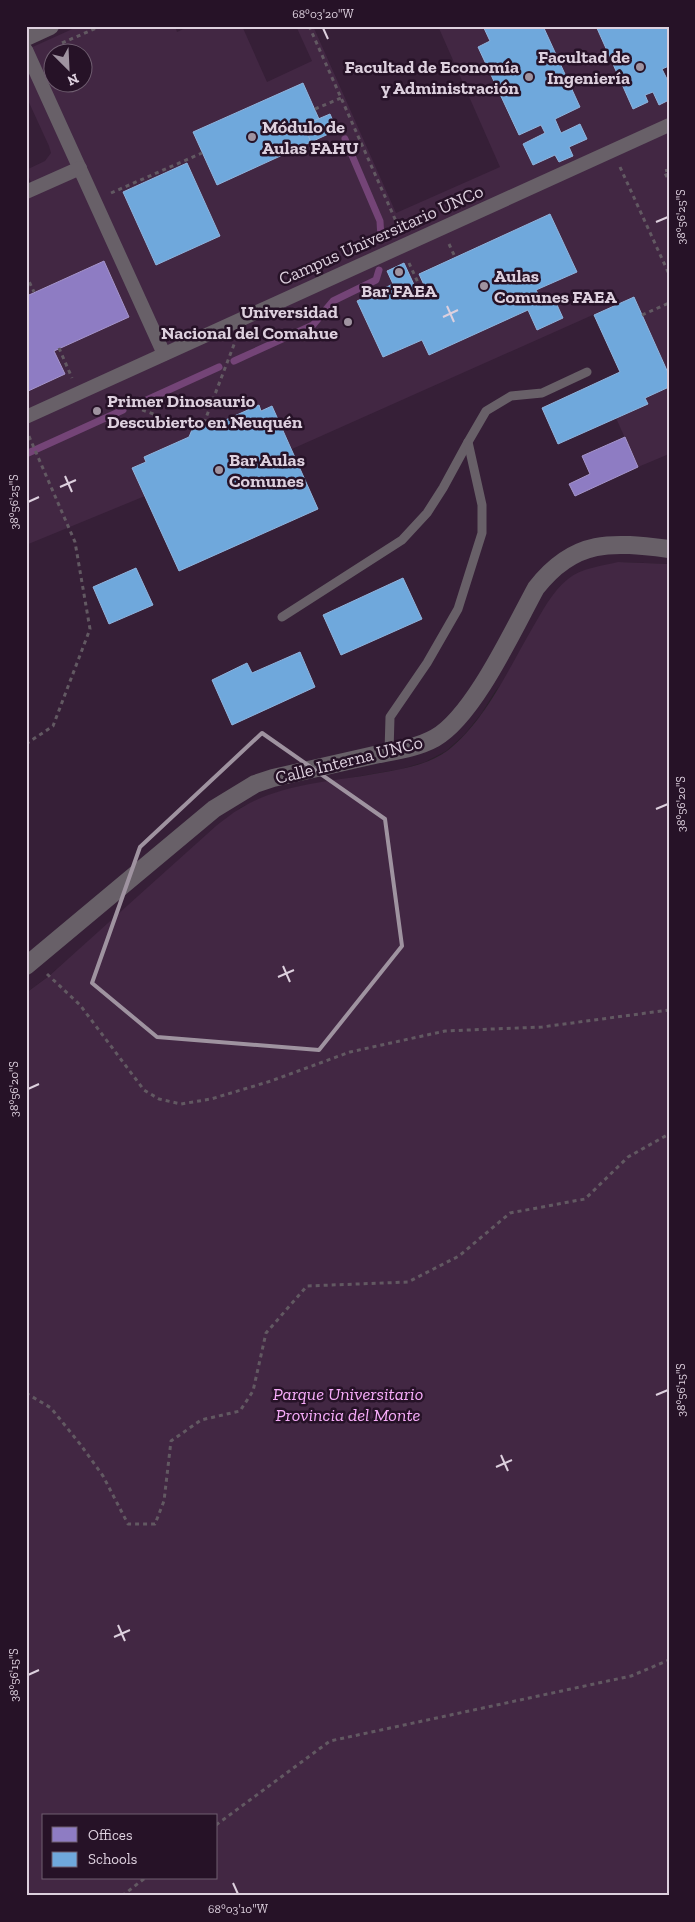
<svg xmlns="http://www.w3.org/2000/svg" width="695" height="1922" font-family="'Zilla Slab',serif">
<style>
.built{fill:#361f37;fill-rule:evenodd}
.green{fill:#422743;fill-rule:evenodd}
.offices{fill:#8e7cc3;stroke:#a695cb}
.schools{fill:#6fa8dc;stroke:#90b4dd}
.lines{fill:none;stroke-linecap:round;stroke-linejoin:round}
.stream{stroke:#744477;stroke-width:7}
.path{stroke:#625962;stroke-width:3;stroke-dasharray:4 4;stroke-linecap:butt}
.service{stroke:#686068;stroke-width:9}
.pedestrian{stroke:#686068;stroke-width:14}
.minor{stroke:#686068;stroke-width:18}
.marked{fill:none;stroke:#9f93a0;stroke-width:4;stroke-linejoin:round}
.ticks{fill:none;stroke:#ddd0de;stroke-width:2}
.poi-dot{fill:#9f93a0;stroke:#261227;stroke-width:2}
.labels{text-anchor:middle;stroke-width:5;stroke-linejoin:round;paint-order:stroke}
.poi-label{font-size:18px;font-weight:bold;fill:#ddd0de;stroke:#261227;text-anchor:start}
.street-label{font-size:18px;fill:#ddd0de;stroke:#261227}
.park-label{font-size:18px;font-style:italic;fill:#f8adfb;stroke:#261227}
.neatline{fill:none;stroke:#ddd0de;stroke-width:2}
.ticks-label{font-size:12px;text-anchor:middle;fill:#ddd0de}
</style>
<rect width="100%" height="100%" fill="#2c212c"/>
<!-- built -->
<path class="built" d="M26 26H669V564L618 562 496 690 481 714 464 735 446 751 425 762 401 769 297 787 269 795 240 808 49 976 26 993ZM52 52H82V82H52Z"/>
<!-- green -->
<g class="green">
<path d="M79 26H175L177 32 190 26H242L267 82 312 61 296 26H313L396 213 500 167 438 26H452L454 29 459 26H483L490 41 478 47 518 135 541 125 545 133 523 144 533 165 555 155 559 162 572 156 569 147 587 139 580 124 561 133 555 119 580 107 543 26H596L633 109 648 102 645 95 653 92 659 104 669 100V375L633 297 292 449 272 406 261 411 259 406 212 426 196 420 189 437 144 457 146 462 133 468 145 496 26 545V392L65 374 54 351 129 317 104 261 29 295 26 289V188L32 185 26 170 45 161 51 153 49 146 26 96V50ZM52 52H82V82H52ZM303 83 319 118 304 125 311 142 217 184 193 132ZM187 163 220 236 156 265 123 192ZM550 214 577 272 536 290 542 301 553 296 563 318 537 330 528 310 430 355 422 340 383 357 357 301 393 284 387 270 404 263 416 289 424 285 419 273Z"/>
<polygon points="669,387 669,454 638,467 616,418 648,404 645,398"/>
<path d="M618 562 669 564V1896H26V993L49 976 216 826C224 820 232 813 241 808 279 785 325 782 368 775 394 770 425 767 447 751 485 722 509 668 533 627 543 610 552 592 568 579 581 568 602 566 618 562ZM44 1816H216V1878H44Z"/>
</g>
<!-- offices -->
<g class="offices">
<polygon points="104,261 129,317 54,351 65,374 26,392 26,289 29,295"/>
<polygon points="625,437 638,467 575,496 569,484 590,474 582,456"/>
</g>
<!-- schools -->
<g class="schools">
<polygon points="483,26 543,26 580,107 555,119 561,133 580,124 587,139 569,147 573,156 559,162 555,155 533,165 523,144 545,133 541,125 519,135 478,47 490,41"/>
<polygon points="596,26 669,26 669,66 662,69 669,83 669,100 659,105 653,92 645,95 648,102 633,109"/>
<polygon points="303,83 319,119 304,125 311,142 217,185 193,132"/>
<polygon points="330,114 337,130 311,142 304,125"/>
<polygon points="187,163 220,236 156,265 123,192"/>
<polygon points="550,214 577,272 536,290 542,301 553,296 563,318 537,330 528,310 429,355 422,340 383,357 357,301 393,284 387,271 404,263 416,289 424,285 419,274"/>
<polygon points="634,297 669,375 669,387 645,398 648,404 558,444 542,408 620,372 594,315"/>
<polygon points="259,405 261,411 272,406 318,509 179,571 132,468 146,462 144,457 189,437 196,420 212,426"/>
<polygon points="136,568 153,605 109,624 93,587"/>
<polygon points="403,578 422,619 341,655 323,615"/>
<polygon points="300,652 315,687 232,725 212,680 247,663 252,673"/>
</g>
<g class="lines">
<!-- stream -->
<g class="stream">
<polyline points="345,139 380,221 381,239"/>
<polyline points="234,361 313,325 333,301 376,280 379,270"/>
<polyline points="140,403 219,367"/>
<polyline points="26,454 123,410"/>
</g>
<!-- path -->
<g class="path">
<polyline points="309,26 399,228"/>
<polyline points="62,43 101,26"/>
<polyline points="315,109 341,98"/>
<polyline points="620,167 669,274"/>
<polyline points="669,170 664,171 669,181"/>
<polyline points="111,193 202,153"/>
<polyline points="449,244 455,257"/>
<polyline points="409,263 420,287"/>
<polyline points="26,275 34,292"/>
<polyline points="642,315 669,303"/>
<polyline points="59,348 72,378"/>
<polyline points="112,399 192,428"/>
<polyline points="204,423 235,342"/>
<polyline points="26,744 53,726 90,629 75,542 28,434"/>
<polyline points="47,974 80,1005 144,1090 159,1099 181,1104 211,1099 271,1081 350,1052 445,1031 542,1027 669,1010"/>
<polyline points="26,1393 51,1408 80,1444 103,1476 128,1524 155,1524 164,1501 171,1441 201,1420 240,1411 253,1391 266,1333 307,1286 408,1282 459,1256 510,1213 585,1199 628,1157 669,1134"/>
<polyline points="216,1825 330,1741 631,1676 669,1660"/>
<polyline points="122,1896 145,1878"/>
</g>
<!-- service -->
<g class="service">
<polyline points="282,617 402,540 427,513 443,488 468,442"/>
<polyline points="389,752 390,717 427,663 458,609 482,533 482,505 468,442 486,411 511,396 542,393 587,372"/>
</g>
<!-- pedestrian -->
<g class="pedestrian">
<polyline points="26,50 164,354"/>
<polyline points="26,192 80,168"/>
<polyline points="26,417 669,125"/>
</g>
<!-- minor -->
<g class="minor">
<polyline points="26,37 50,26"/>
<path d="M26 966 214 809 255 784 273 778C305 771 338 763 370 756 392 751 415 749 435 738 474 716 514 628 536 588 575 538 612 542 669 549"/>
</g>
</g>
<!-- marked area -->
<path class="marked" d="M262 733 385 819 402 946 319 1050 157 1037 92 983 140 847Z"/>
<!-- ticks -->
<path class="ticks" d="M323 28 328 39M656 222 668 217M447 306 454 322M443 317 458 310M65 476 72 492M60 487 76 480M28 502 39 497M656 809 668 804M283 966 290 982M278 977 294 970M28 1089 39 1084M656 1395 668 1390M501 1455 508 1471M496 1467 512 1460M118 1625 125 1641M114 1637 130 1630M28 1675 39 1670M233 1883 238 1894"/>
<!-- markers -->
<g class="poi-dot">
<circle cx="640" cy="67" r="5"/>
<circle cx="529" cy="77" r="5"/>
<circle cx="252" cy="137" r="5"/>
<circle cx="399" cy="272" r="5"/>
<circle cx="484" cy="286" r="5"/>
<circle cx="348" cy="322" r="5"/>
<circle cx="97" cy="411" r="5"/>
<circle cx="219" cy="470" r="5"/>
</g>
<g class="labels">
<!-- poi labels -->
<g class="poi-label">
<text x="630" y="63" text-anchor="end">Facultad de<tspan x="630" dy="21">Ingeniería</tspan></text>
<text x="519" y="73" text-anchor="end">Facultad de Economía<tspan x="519" dy="21">y Administración</tspan></text>
<text x="262" y="133">Módulo de<tspan x="262" dy="21">Aulas FAHU</tspan></text>
<text x="494" y="282">Aulas<tspan x="494" dy="21">Comunes FAEA</tspan></text>
<text x="399" y="297" text-anchor="middle">Bar FAEA</text>
<text x="338" y="318" text-anchor="end">Universidad<tspan x="338" dy="21">Nacional del Comahue</tspan></text>
<text x="107" y="407">Primer Dinosaurio<tspan x="107" dy="21">Descubierto en Neuquén</tspan></text>
<text x="229" y="466">Bar Aulas<tspan x="229" dy="21">Comunes</tspan></text>
</g>
<!-- street labels -->
<g class="street-label">
<text transform="translate(381 235) rotate(-24)" y="6">Campus Universitario UNCo</text>
<text transform="translate(349 760) rotate(-14)" y="6">Calle Interna UNCo</text>
</g>
<!-- park labels -->
<g class="park-label">
<text x="348" y="1400">Parque Universitario<tspan x="348" dy="21">Provincia del Monte</tspan></text>
</g>
</g>
<!-- border -->
<rect width="695" height="1922" fill="none" stroke="#261227" stroke-width="55"/>
<!-- legend -->
<rect x="42" y="1814" width="175" height="65" fill="#261227" stroke="#6f5e70"/>
<rect x="52" y="1827" width="25" height="15" fill="#8e7cc3" stroke="#6f5e70"/>
<text x="88" y="1840" font-size="15" fill="#ddd0de">Offices</text>
<rect x="52" y="1852" width="25" height="15" fill="#6fa8dc" stroke="#6f5e70"/>
<text x="88" y="1864" font-size="15" fill="#ddd0de">Schools</text>
<!-- north arrow -->
<g transform="translate(68 68) rotate(156)"><circle r="24" fill="#261227" stroke="#6f5e70"/>
<path d="M0-4L9 19L0 12L-9 19Z" fill="#9f93a0"/>
<text y="-8" font-size="14" font-weight="bold" text-anchor="middle" fill="#ddd0de">N</text>
</g>
<rect x="28" y="28" width="640" height="1866" class="neatline"/>
<g class="ticks-label">
<text x="323" y="18">68°03'20"W</text>
<text transform="translate(681 217) rotate(-90)" y="4">38°56'25"S</text>
<text transform="translate(14 502) rotate(-90)" y="4">38°56'25"S</text>
<text transform="translate(681 804) rotate(-90)" y="4">38°56'20"S</text>
<text transform="translate(14 1089) rotate(-90)" y="4">38°56'20"S</text>
<text transform="translate(681 1390) rotate(-90)" y="4">38°56'15"S</text>
<text transform="translate(14 1675) rotate(-90)" y="4">38°56'15"S</text>
<text x="238" y="1913">68°03'10"W</text>
</g>
</svg>
